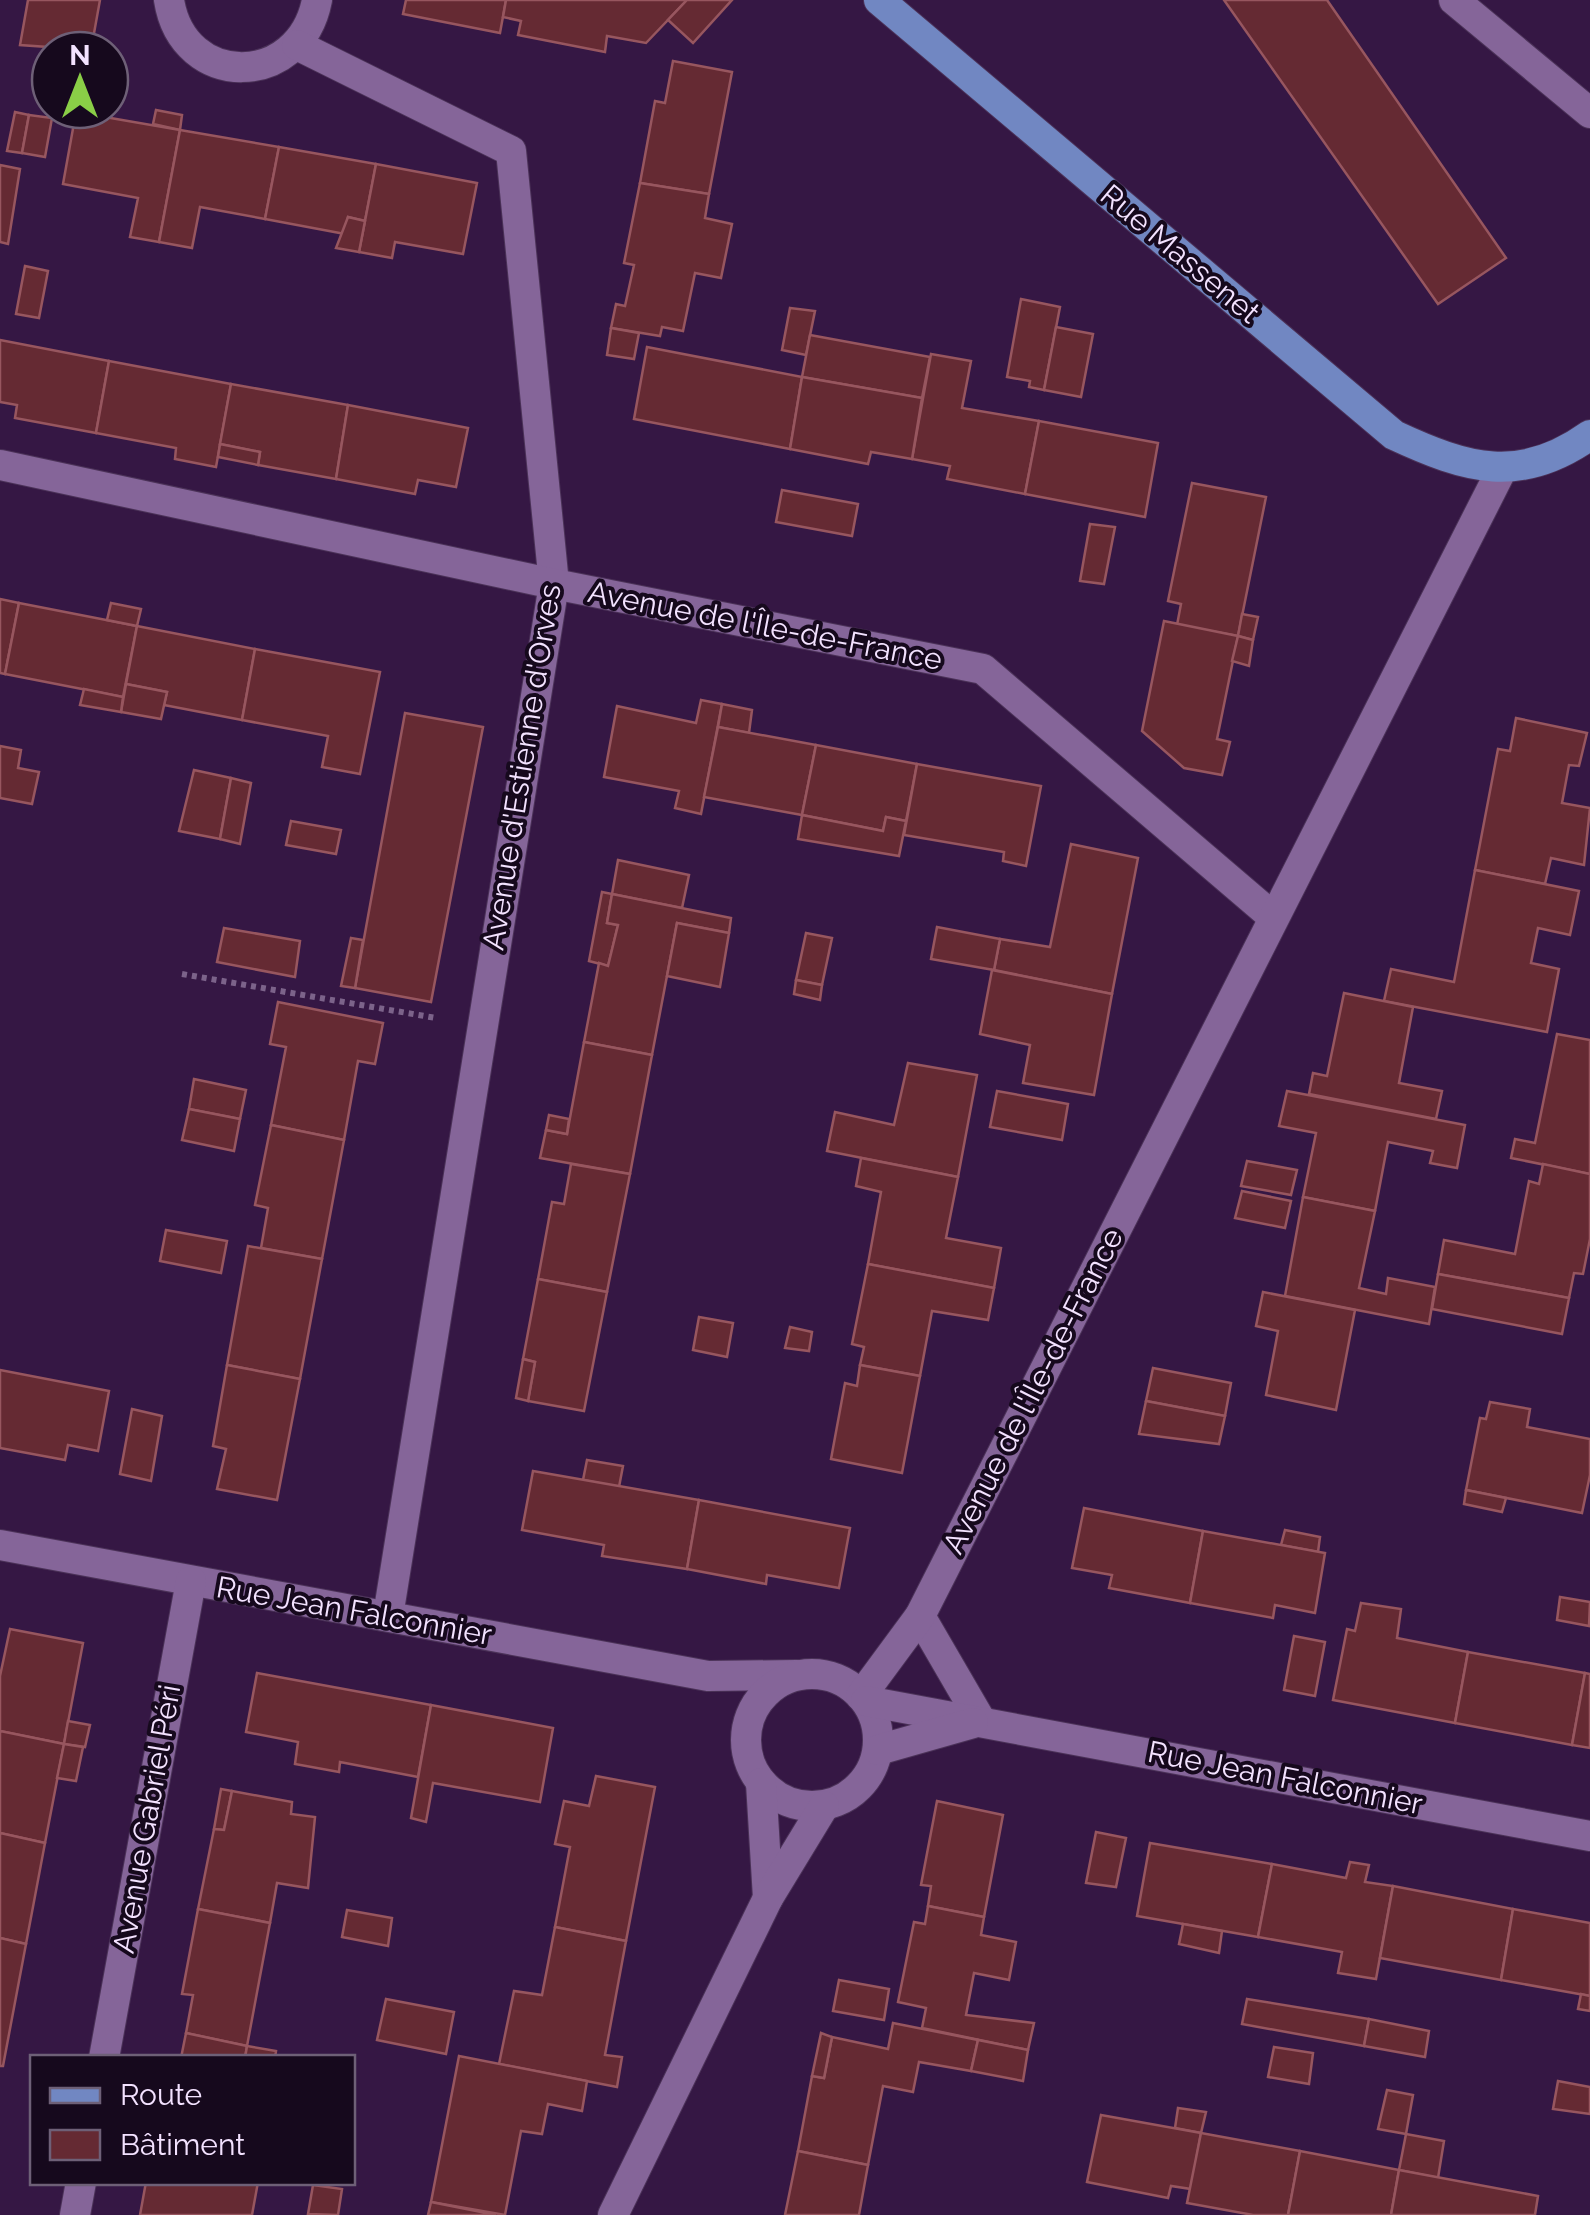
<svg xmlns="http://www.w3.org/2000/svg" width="1590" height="2215" font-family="Raleway,sans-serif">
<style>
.building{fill:#652a33;stroke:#97565f;stroke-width:2.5}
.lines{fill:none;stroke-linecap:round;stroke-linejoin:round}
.minor-casing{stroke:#4b3258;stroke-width:32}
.major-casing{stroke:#4b3258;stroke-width:32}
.path{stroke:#7c638a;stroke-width:6;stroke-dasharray:5 5;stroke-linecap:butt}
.minor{stroke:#856599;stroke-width:30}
.major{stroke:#7187c2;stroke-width:30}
.labels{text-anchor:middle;stroke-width:8;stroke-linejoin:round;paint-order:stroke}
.street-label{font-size:30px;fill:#f3e2ff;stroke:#16091d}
</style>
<rect width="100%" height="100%" fill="#351744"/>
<!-- building -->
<g class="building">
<polygon points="28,0 100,0 91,50 20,45"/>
<polygon points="406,0 506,0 500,33 403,14"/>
<polygon points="506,0 687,0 646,43 607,36 605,52 518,35 521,21 503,17"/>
<polygon points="687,0 732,0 693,43 668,20"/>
<polygon points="1224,0 1327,0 1506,258 1438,304"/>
<polygon points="673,61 732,72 709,194 640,183 655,101 665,103"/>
<polygon points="156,110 182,115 180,130 153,124"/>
<polygon points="15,112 29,115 22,153 7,151"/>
<polygon points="76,112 180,130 159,242 130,237 138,198 63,184"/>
<polygon points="29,115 52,118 45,157 22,153"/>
<polygon points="180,130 279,147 265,219 200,207 192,248 159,242"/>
<polygon points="279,147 376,164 365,221 348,217 345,234 265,219"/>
<polygon points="376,164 477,183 463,254 395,242 392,258 359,252"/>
<polygon points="0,165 20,169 8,244 0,242"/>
<polygon points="640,183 709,194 705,218 732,224 721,278 695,273 683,331 662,327 660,336 611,328 616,304 625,306 634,265 624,263"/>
<polygon points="348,217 365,221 359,252 336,248"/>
<polygon points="25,266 48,271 39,318 16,314"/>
<polygon points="1021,299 1060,307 1044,390 1029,387 1030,381 1007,377"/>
<polygon points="790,308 815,311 806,355 782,350"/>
<polygon points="1056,327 1093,334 1081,397 1044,390"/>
<polygon points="611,328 639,333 634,359 607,355"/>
<polygon points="810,335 930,357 922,398 802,377"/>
<polygon points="0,340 109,361 96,433 15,418 17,405 0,402"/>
<polygon points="647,347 802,377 790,449 634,419"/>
<polygon points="931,354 971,361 962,408 1039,421 1025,494 947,479 950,466 912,459"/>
<polygon points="109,361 231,384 216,467 175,459 176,448 96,433"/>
<polygon points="802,377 922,398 912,459 871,452 868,464 790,449"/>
<polygon points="231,384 348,405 336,479 258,465 260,452 220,444"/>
<polygon points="348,405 468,428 456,487 418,480 415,494 336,479"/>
<polygon points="1039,421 1158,443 1145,517 1025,494"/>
<polygon points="220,444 260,452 258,465 218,457"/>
<polygon points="1192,483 1266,497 1238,636 1177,625 1181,604 1168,601"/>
<polygon points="782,490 858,504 852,536 776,522"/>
<polygon points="1090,524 1115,527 1104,584 1080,581"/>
<polygon points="0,599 19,603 5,674 0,673"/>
<polygon points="19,603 137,626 123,697 5,674"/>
<polygon points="111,603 141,609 137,626 107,620"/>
<polygon points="1242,614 1258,617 1253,640 1238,636"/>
<polygon points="1164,621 1238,636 1217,739 1230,742 1222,775 1184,768 1142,731"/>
<polygon points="137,626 255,649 242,720 164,705 167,692 126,684"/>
<polygon points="1238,636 1253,640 1249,666 1232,661"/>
<polygon points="255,649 380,672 360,774 322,767 328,736 242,720"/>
<polygon points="126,684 167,692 161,719 121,712"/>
<polygon points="84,689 123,697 121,712 80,705"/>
<polygon points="701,700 722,704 701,814 675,808 679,791 604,777 617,706 696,723"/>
<polygon points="722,704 752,710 749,733 718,727"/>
<polygon points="405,713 483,727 431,1002 355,988"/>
<polygon points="1516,718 1587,733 1579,766 1569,765 1562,803 1590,808 1584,865 1551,858 1545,884 1475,870 1498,749 1510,751"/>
<polygon points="718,727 816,745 802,815 704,797"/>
<polygon points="816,745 917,764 906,821 886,817 883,831 802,815"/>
<polygon points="0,746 21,750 18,768 39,772 32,804 0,798"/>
<polygon points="917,764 1041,786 1026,866 1003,861 1004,852 904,835"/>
<polygon points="194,770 231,778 220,839 179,831"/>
<polygon points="231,778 251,783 240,844 220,839"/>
<polygon points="802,815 883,831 886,817 906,821 899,856 798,839"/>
<polygon points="291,821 341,830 336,854 286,845"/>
<polygon points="1071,844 1138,858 1112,994 994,970 1000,939 1050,947"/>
<polygon points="618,860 689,875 682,908 612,894"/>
<polygon points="1475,870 1579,891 1570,935 1538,928 1531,963 1559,969 1547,1032 1384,1001 1391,969 1454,982"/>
<polygon points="602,892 612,894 607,923 618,925 608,966 589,961"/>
<polygon points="612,894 731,918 729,933 677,923 652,1055 584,1042 599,963 608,966 618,925 607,923"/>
<polygon points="677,923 729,933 720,987 667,976"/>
<polygon points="937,927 1000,939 994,970 931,959"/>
<polygon points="224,928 300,941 295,977 217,962"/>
<polygon points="806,933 832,938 822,985 796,980"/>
<polygon points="351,938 363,940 355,988 341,986"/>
<polygon points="992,970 1112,994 1094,1095 1023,1083 1030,1045 980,1034"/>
<polygon points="796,980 822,985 820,1000 794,994"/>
<polygon points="1344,993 1413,1007 1399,1083 1442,1091 1436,1119 1309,1094 1313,1073 1327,1076"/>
<polygon points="278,1002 383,1023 375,1064 358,1061 344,1140 271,1125 286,1047 270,1044"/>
<polygon points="1557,1034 1590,1040 1590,1174 1511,1158 1515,1139 1535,1143"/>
<polygon points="584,1042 652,1055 630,1174 540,1158 546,1130 567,1134"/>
<polygon points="908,1063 977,1075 958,1177 827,1151 835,1112 894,1125"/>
<polygon points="194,1079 246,1090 240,1119 189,1109"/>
<polygon points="997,1091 1068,1104 1062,1140 990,1127"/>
<polygon points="1287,1091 1465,1125 1457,1168 1430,1163 1433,1151 1388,1142 1375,1211 1303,1197 1316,1133 1279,1126"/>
<polygon points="189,1109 240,1119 234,1151 182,1140"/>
<polygon points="549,1115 569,1119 567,1134 546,1130"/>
<polygon points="271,1125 344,1140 322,1259 261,1248 268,1208 255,1205"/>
<polygon points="861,1158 958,1177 946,1238 1001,1248 994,1288 868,1264 881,1192 856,1186"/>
<polygon points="1247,1161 1297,1170 1291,1195 1241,1186"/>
<polygon points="571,1164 630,1174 607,1292 538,1279 552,1202 564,1204"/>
<polygon points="1543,1164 1590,1174 1590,1239 1583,1274 1574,1273 1569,1298 1438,1274 1444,1240 1515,1254 1529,1181 1539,1184"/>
<polygon points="1242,1191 1291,1201 1285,1228 1235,1218"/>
<polygon points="1303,1197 1375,1211 1359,1288 1386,1294 1388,1278 1435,1287 1429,1324 1285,1296"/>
<polygon points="166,1230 227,1241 221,1273 160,1261"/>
<polygon points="248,1246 322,1259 300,1379 227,1365"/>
<polygon points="868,1264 994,1288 988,1320 932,1311 920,1376 860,1365 864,1347 852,1344"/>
<polygon points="1438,1274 1569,1298 1562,1334 1432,1309"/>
<polygon points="538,1279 607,1292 584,1411 528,1401 535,1362 523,1359"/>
<polygon points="1263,1292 1355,1310 1336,1410 1266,1395 1278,1331 1256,1326"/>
<polygon points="699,1317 733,1323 727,1357 693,1350"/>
<polygon points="790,1327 812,1332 809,1351 785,1348"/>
<polygon points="523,1359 535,1362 528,1401 516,1398"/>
<polygon points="227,1365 300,1379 277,1500 217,1489 226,1449 213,1446"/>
<polygon points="860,1365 920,1376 902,1473 831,1459 845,1383 857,1386"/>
<polygon points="1153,1368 1231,1383 1225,1416 1146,1401"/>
<polygon points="0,1370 109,1391 98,1451 68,1445 65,1460 0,1448"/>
<polygon points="1146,1401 1225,1416 1219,1444 1139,1434"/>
<polygon points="1490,1402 1530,1409 1527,1427 1590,1439 1590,1475 1582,1513 1466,1490 1480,1418 1486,1419"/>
<polygon points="132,1409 162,1416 151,1481 120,1474"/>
<polygon points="587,1460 623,1466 619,1487 583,1480"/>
<polygon points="533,1471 699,1500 687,1569 602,1556 604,1545 522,1530"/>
<polygon points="1466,1490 1506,1498 1502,1512 1464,1504"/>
<polygon points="699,1500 850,1528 839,1588 767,1575 766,1584 687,1569"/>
<polygon points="1084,1508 1203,1531 1190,1603 1109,1588 1112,1575 1072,1568"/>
<polygon points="1285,1530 1320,1537 1318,1552 1281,1545"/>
<polygon points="1203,1531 1325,1553 1315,1613 1275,1605 1273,1618 1190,1603"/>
<polygon points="1560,1597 1590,1602 1589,1626 1557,1620"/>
<polygon points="1361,1603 1401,1609 1397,1638 1468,1652 1455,1723 1333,1700 1347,1629 1355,1631"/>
<polygon points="10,1629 83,1643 64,1744 0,1731 0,1676"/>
<polygon points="1294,1636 1325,1642 1315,1696 1284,1690"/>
<polygon points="1468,1652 1585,1673 1572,1745 1455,1723"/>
<polygon points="257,1673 431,1705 418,1777 340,1762 339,1772 295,1764 298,1742 246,1732"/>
<polygon points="1585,1673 1590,1674 1590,1748 1572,1745"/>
<polygon points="431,1705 553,1728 540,1802 433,1783 426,1822 411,1818"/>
<polygon points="68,1721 90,1725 85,1747 64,1744"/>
<polygon points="0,1731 64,1744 45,1843 0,1833"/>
<polygon points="64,1744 83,1747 76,1781 57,1778"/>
<polygon points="596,1776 655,1787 626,1941 555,1927 570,1847 555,1844 564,1801 589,1806"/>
<polygon points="221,1789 232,1791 224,1830 214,1829"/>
<polygon points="232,1791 292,1802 291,1814 315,1817 308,1888 277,1883 270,1923 198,1909 214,1829 224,1830"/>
<polygon points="937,1801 1003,1815 984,1917 928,1906 931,1886 921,1885"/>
<polygon points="1096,1832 1126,1838 1116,1887 1086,1883"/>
<polygon points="0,1833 45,1843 26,1944 0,1938"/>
<polygon points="1150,1843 1272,1864 1258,1937 1137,1916"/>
<polygon points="1350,1862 1369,1865 1365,1882 1393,1886 1376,1979 1338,1973 1342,1952 1258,1937 1272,1864 1346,1878"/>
<polygon points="1393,1886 1513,1909 1501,1980 1380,1958"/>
<polygon points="928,1906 984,1917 981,1935 1016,1942 1009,1980 974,1973 966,2015 1034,2023 1028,2050 922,2028 926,2008 898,2002 914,1922 925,1924"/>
<polygon points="198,1909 270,1923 247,2046 186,2033 193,1995 182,1994"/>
<polygon points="1513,1909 1590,1923 1590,1996 1501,1980"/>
<polygon points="347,1910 392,1918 388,1946 342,1937"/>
<polygon points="1183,1924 1222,1931 1219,1953 1179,1944"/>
<polygon points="555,1927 626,1941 605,2055 622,2057 617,2087 499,2064 514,1991 542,1995"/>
<polygon points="0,1938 26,1944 3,2066 0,2066"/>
<polygon points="839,1980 889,1989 884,2020 833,2011"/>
<polygon points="1581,1994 1590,1996 1590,2011 1578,2009"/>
<polygon points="386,1999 454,2012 446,2054 377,2040"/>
<polygon points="1247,1999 1369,2019 1364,2046 1242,2024"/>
<polygon points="1369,2019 1429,2031 1425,2057 1364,2046"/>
<polygon points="893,2023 978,2040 971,2071 919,2062 913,2092 883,2086 868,2165 798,2151 812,2076 824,2078 832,2037 888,2049"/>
<polygon points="186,2033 247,2046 245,2058 181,2058"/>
<polygon points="821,2033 832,2037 824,2078 812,2076"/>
<polygon points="978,2040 1028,2050 1023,2081 971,2071"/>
<polygon points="247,2046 276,2051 275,2058 245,2058"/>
<polygon points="1274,2047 1313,2053 1309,2084 1268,2077"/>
<polygon points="459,2056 587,2081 582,2111 548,2104 542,2134 521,2131 505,2215 431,2202"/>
<polygon points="1558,2081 1590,2087 1590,2114 1553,2109"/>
<polygon points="1387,2090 1413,2095 1406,2134 1378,2129"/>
<polygon points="1178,2108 1206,2112 1201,2133 1175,2128"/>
<polygon points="1101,2115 1201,2133 1191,2189 1171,2186 1168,2198 1087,2182"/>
<polygon points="1201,2133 1300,2151 1288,2215 1253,2215 1187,2203"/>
<polygon points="1406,2134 1444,2141 1438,2178 1399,2170"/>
<polygon points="798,2151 868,2165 859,2215 785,2215"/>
<polygon points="1300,2151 1399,2170 1391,2215 1288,2215"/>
<polygon points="1399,2170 1538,2196 1535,2215 1391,2215"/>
<polygon points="146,2182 258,2182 252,2215 140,2215"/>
<polygon points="313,2185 342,2189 338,2215 308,2214"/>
<polygon points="431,2202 496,2215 428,2215"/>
</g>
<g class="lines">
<defs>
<g id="minor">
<path d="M169 0C183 90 300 89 317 0"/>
<polyline points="1454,0 1590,113"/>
<polyline points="297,45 511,151 554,584 388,1616"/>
<polyline points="0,465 554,584 983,669 1272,916"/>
<polyline points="0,1545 708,1676 797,1675"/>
<polyline points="920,1616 981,1721"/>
<circle cx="812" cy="1740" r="66"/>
<polyline points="861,1696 920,1616 1501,471"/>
<polyline points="866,1701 1590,1836"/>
<polyline points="878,1750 973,1723"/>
<polyline points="761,1783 768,1898"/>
<polyline points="104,2058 191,1581"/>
<polyline points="75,2215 81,2182"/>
<polyline points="613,2215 768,1898 824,1806"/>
</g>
<path id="major" d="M879 0 1394 435C1467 469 1520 485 1590 435"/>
</defs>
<!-- minor casing -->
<use href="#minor" class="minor-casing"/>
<!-- major casing -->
<use href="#major" class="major-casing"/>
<!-- path -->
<polyline class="path" points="182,974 436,1018"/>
<!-- minor -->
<use href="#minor" class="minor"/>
<!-- major -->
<use href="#major" class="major"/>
</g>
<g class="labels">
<!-- street labels -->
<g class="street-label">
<text transform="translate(1180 254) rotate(40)" y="10">Rue Massenet</text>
<text transform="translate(765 626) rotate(11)" y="10">Avenue de l'Île-de-France</text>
<text transform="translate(522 767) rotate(-81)" y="10">Avenue d'Estienne d'Orves</text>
<text transform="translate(1033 1391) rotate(-63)" y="10">Avenue de l'Île-de-France</text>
<text transform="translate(354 1611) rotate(10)" y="10">Rue Jean Falconnier</text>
<text transform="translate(1285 1778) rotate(11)" y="10">Rue Jean Falconnier</text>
<text transform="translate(147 1819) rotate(-80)" y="10">Avenue Gabriel Péri</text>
</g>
</g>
<!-- legend -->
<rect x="30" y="2055" width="325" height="130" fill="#16091d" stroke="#6e6077" stroke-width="2.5"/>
<rect x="50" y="2088" width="50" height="15" fill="#7187c2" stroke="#6e6077" stroke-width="2.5"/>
<text x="120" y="2105" font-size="30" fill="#f3e2ff">Route</text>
<rect x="50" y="2130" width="50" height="30" fill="#652a33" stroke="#6e6077" stroke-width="2.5"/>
<text x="120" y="2155" font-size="30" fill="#f3e2ff">Bâtiment</text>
<!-- north arrow -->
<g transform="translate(80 80)"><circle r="48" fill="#16091d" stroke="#6e6077" stroke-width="2.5"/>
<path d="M0-8L18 38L0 25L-18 38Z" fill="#8ace47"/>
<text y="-15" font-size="28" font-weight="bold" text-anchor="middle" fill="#f3e2ff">N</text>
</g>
</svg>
